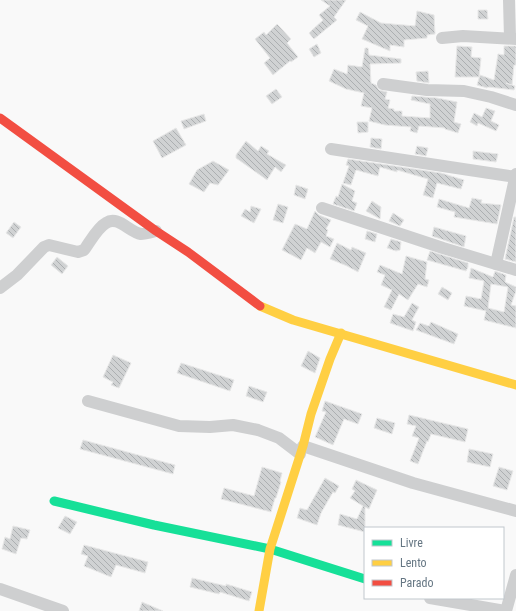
<svg xmlns="http://www.w3.org/2000/svg" width="516" height="611" font-family="'Roboto Condensed',sans-serif">
<style>
.building{fill:url(#building-back-hatch);stroke:#e8e8e8;fill-rule:evenodd}
.lines{fill:none;stroke-linecap:round;stroke-linejoin:round}
.street{stroke:#cecfd0;stroke-width:12}
.fast{stroke:#16e098;stroke-width:9}
.slow{stroke:#ffcf43;stroke-width:9}
.jam{stroke:#f24e42;stroke-width:9}
</style>
<defs>
<pattern id="building-back-hatch" width="6" height="6" patternUnits="userSpaceOnUse"><rect width="6" height="6" fill="#d0d2d3"/><path d="M-1 5l2 2M0 0l6 6M5-1l2 2" fill="none" stroke="#acafb1"/></pattern>
</defs>
<rect width="100%" height="100%" fill="#f9f9f9"/>
<!-- building -->
<g class="building">
<polygon points="321,0 346,0 334,17 337,20 314,39 309,33 323,20 319,15 330,6"/>
<polygon points="478,10 487,10 488,19 478,19"/>
<polygon points="417,11 434,15 435,34 427,35 427,38 404,40 404,47 390,45 390,51 362,39 368,26 356,20 360,12 381,23 415,26"/>
<polygon points="277,24 291,39 287,43 298,57 291,62 290,61 273,75 264,63 270,58 255,39 264,32 266,35"/>
<polygon points="317,44 321,53 314,57 309,49"/>
<polygon points="457,46 472,47 471,57 481,58 479,77 455,77"/>
<polygon points="504,46 516,46 516,65 514,65 512,85 506,83 515,86 514,90 488,87 487,88 477,85 480,75 494,80 498,54 504,55"/>
<polygon points="365,48 368,48 369,55 401,59 401,63 370,64 371,83 376,85 379,90 387,92 385,99 390,100 388,108 394,109 394,111 402,111 402,116 430,118 430,104 411,100 412,96 437,98 457,102 454,122 461,124 458,133 445,129 445,128 419,126 417,133 410,131 411,127 385,125 369,121 372,108 361,106 364,93 346,89 329,81 334,69 347,74 348,65 362,67"/>
<polygon points="428,71 429,83 417,81 416,72"/>
<polygon points="276,89 282,97 272,104 266,96"/>
<polygon points="486,108 495,111 491,121 499,125 496,131 478,123 477,126 470,122 474,113 482,117"/>
<polygon points="204,114 206,121 184,129 181,121"/>
<polygon points="357,122 368,122 368,132 358,133"/>
<polygon points="176,128 186,145 162,158 153,141"/>
<polygon points="371,138 382,139 381,149 370,147"/>
<polygon points="246,141 258,151 261,146 269,151 267,154 286,165 281,172 275,167 267,180 236,158 236,155"/>
<polygon points="417,146 428,148 426,156 415,154"/>
<polygon points="473,151 498,154 496,162 473,159"/>
<polygon points="348,159 441,173 464,180 461,189 437,183 433,198 423,195 428,179 397,170 397,172 380,167 378,176 356,170 351,185 343,183 349,166 346,165"/>
<polygon points="213,161 229,170 218,185 210,183 204,192 189,184 197,170"/>
<polygon points="342,184 355,191 352,201 357,203 354,211 333,204 336,196 338,197"/>
<polygon points="296,185 308,189 305,199 294,195"/>
<polygon points="472,198 482,200 481,203 501,205 497,224 454,217 455,212 437,207 439,199 469,208"/>
<polygon points="372,201 381,207 380,219 366,211"/>
<polygon points="278,204 288,207 283,223 273,220"/>
<polygon points="251,206 261,209 254,223 241,216 245,209 250,212"/>
<polygon points="315,211 319,215 331,220 326,229 328,230 326,236 334,239 330,247 321,242 315,253 307,248 301,260 282,250 295,224 307,229"/>
<polygon points="393,213 404,220 400,226 389,221"/>
<polygon points="514,217 516,217 516,262 505,259"/>
<polygon points="14,222 21,227 13,238 6,233"/>
<polygon points="434,227 466,236 464,247 432,236"/>
<polygon points="367,231 377,234 375,242 365,239"/>
<polygon points="391,239 401,242 400,250 396,251 387,248"/>
<polygon points="337,243 351,250 352,247 366,253 358,272 347,266 330,259"/>
<polygon points="430,251 468,263 468,267 466,271 427,260"/>
<polygon points="406,256 427,262 425,279 429,280 427,287 418,284 408,300 399,294 391,310 384,307 392,290 381,285 385,275 377,272 380,265 402,274"/>
<polygon points="57,257 68,266 62,274 51,265"/>
<path d="M471 268 493 277 495 271 506 275 505 282 516 287V291L511 305 516 306V328L484 320 486 311 464 306 466 296 481 299 484 281 469 278ZM491 284 508 287 504 312 488 308Z"/>
<polygon points="442,287 452,293 448,300 438,294"/>
<polygon points="412,303 419,307 412,320 416,322 413,331 390,323 393,314 404,317"/>
<polygon points="431,322 458,334 454,344 416,330 420,323 429,326"/>
<polygon points="308,351 320,358 315,373 301,366"/>
<polygon points="113,355 131,363 119,388 111,385 113,382 103,377"/>
<polygon points="181,363 234,380 230,391 177,373"/>
<polygon points="249,386 267,392 263,402 246,396"/>
<polygon points="325,401 362,414 358,424 344,419 333,445 315,437 326,412 322,411"/>
<polygon points="409,415 468,429 465,442 431,434 428,442 427,441 418,464 410,461 419,438 412,436 416,426 407,424"/>
<polygon points="377,418 395,423 392,434 374,428"/>
<polygon points="83,440 175,465 173,474 80,449"/>
<polygon points="469,449 493,454 490,467 467,462"/>
<polygon points="262,467 282,473 280,481 281,482 276,498 275,498 271,512 221,499 224,488 254,496"/>
<polygon points="499,467 513,471 507,490 493,486"/>
<polygon points="325,478 339,486 335,493 333,492 321,513 317,525 297,518 300,508 307,510"/>
<polygon points="356,480 377,490 369,509 365,507 365,532 338,525 340,514 357,519 363,506 350,498 355,491 352,489"/>
<polygon points="65,516 77,522 70,534 58,528"/>
<polygon points="13,526 30,530 27,539 21,538 16,554 2,549 5,537 10,539"/>
<polygon points="84,545 148,562 145,573 116,565 111,577 84,566 88,556 81,554"/>
<polygon points="192,578 226,586 226,584 252,592 249,601 220,592 219,594 190,587"/>
<polygon points="142,602 163,611 139,611"/>
</g>
<g class="lines">
<!-- street -->
<g class="street">
<polyline points="509,0 510,38"/>
<polyline points="442,38 463,36 516,39"/>
<polyline points="383,84 427,90 464,91 491,97 516,105"/>
<polyline points="331,149 516,177"/>
<polyline points="322,208 443,248 516,270"/>
<polyline points="496,264 516,174"/>
<path d="M0 288 17 275 44 247 49 245 78 252 84 250C90 242 97 228 106 223 118 215 129 232 141 234 145 234 152 232 156 231"/>
<polyline points="88,401 179,426 210,427 233,425 258,430 279,438 300,454"/>
<polyline points="303,446 413,483 516,511"/>
<polyline points="0,589 63,611"/>
<polyline points="430,598 505,611"/>
<polyline points="506,611 516,575"/>
</g>
<!-- fast -->
<polyline class="fast" points="54,501 154,525 270,549 365,579"/>
<!-- slow -->
<g class="slow">
<polyline points="260,306 293,320 516,385"/>
<polyline points="259,611 270,549 303,446 311,414 330,359 341,333"/>
</g>
<!-- jam -->
<polyline class="jam" points="0,118 156,231 188,252 260,306"/>
</g>
<!-- legend -->
<rect x="364" y="527" width="140" height="72" fill="#ffffff" stroke="#c1c8cd"/>
<rect x="372" y="540" width="20" height="6" fill="#16e098" stroke="#c1c8cd"/>
<text x="400" y="547" font-size="12" fill="#657683">Livre</text>
<rect x="372" y="560" width="20" height="6" fill="#ffcf43" stroke="#c1c8cd"/>
<text x="400" y="567" font-size="12" fill="#657683">Lento</text>
<rect x="372" y="580" width="20" height="6" fill="#f24e42" stroke="#c1c8cd"/>
<text x="400" y="587" font-size="12" fill="#657683">Parado</text>
</svg>
